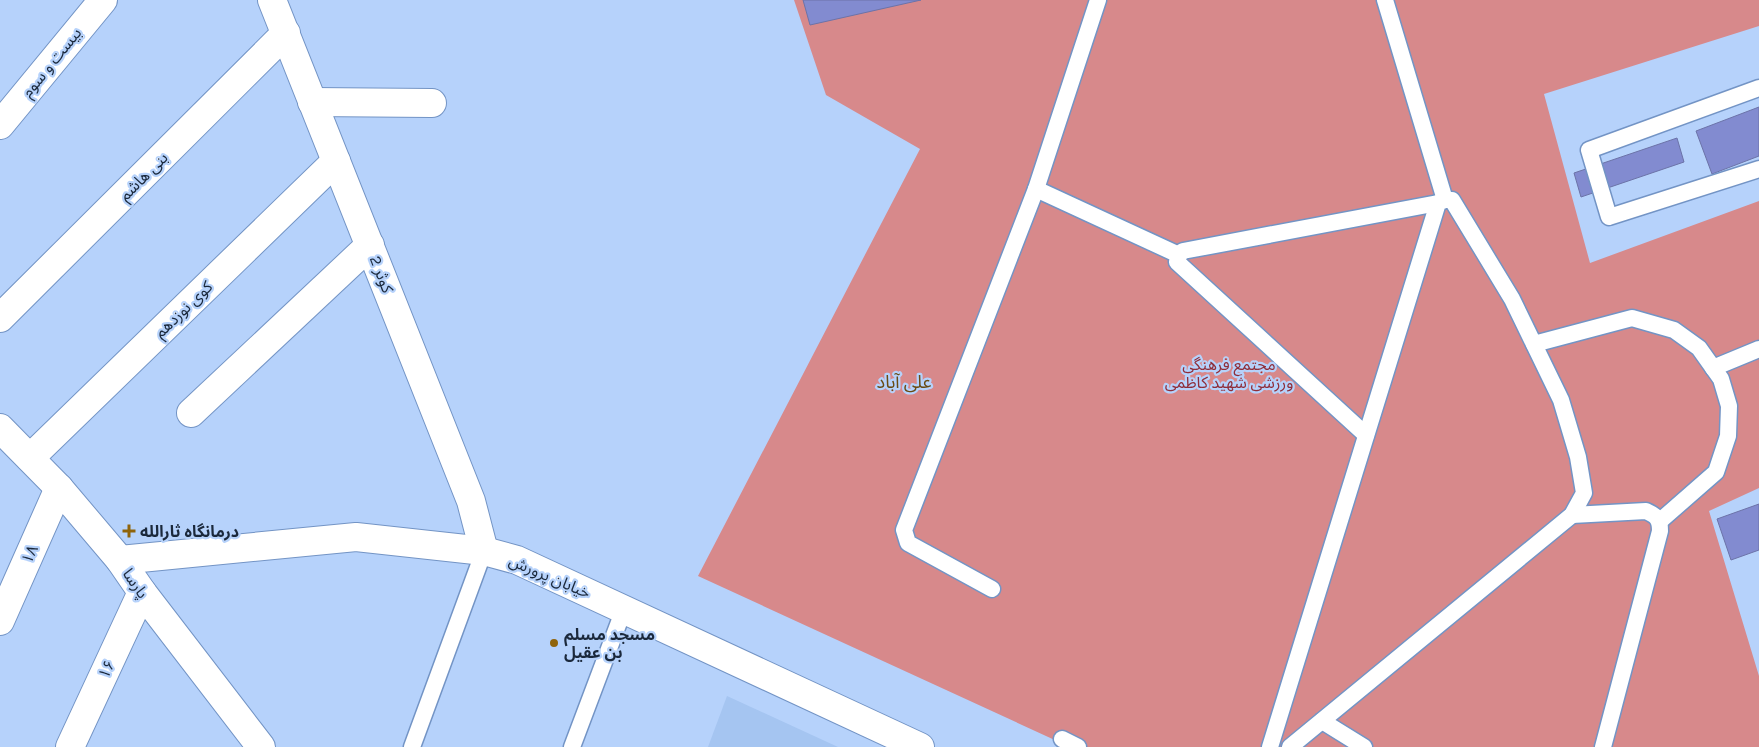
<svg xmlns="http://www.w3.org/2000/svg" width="1759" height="747" font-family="Karla,'Noto Sans Arabic',sans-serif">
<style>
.built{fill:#a5c5f1}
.green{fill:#d7898b}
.building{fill:#828bd0;stroke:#6c73a8}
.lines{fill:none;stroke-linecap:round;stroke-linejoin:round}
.service-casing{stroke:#7394c5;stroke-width:19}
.minor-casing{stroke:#7394c5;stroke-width:30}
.tertiary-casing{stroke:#7394c5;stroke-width:30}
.service{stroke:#fff;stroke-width:16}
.minor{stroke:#fff;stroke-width:28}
.tertiary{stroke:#fff;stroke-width:28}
.poi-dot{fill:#8f640b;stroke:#b6d2fb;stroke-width:2}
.labels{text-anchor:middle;stroke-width:4.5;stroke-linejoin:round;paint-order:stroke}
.street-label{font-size:16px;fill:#1b293c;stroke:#b6d2fb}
.park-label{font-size:16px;fill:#8f2d39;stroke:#b6d2fb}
.poi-label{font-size:16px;font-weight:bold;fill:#1b293c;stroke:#b6d2fb;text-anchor:start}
.neighbourhood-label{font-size:18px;fill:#694b14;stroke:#b6d2fb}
</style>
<rect width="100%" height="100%" fill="#b6d2fb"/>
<!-- built -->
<polygon class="built" points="727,696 838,747 708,747"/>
<!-- green -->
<polygon class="green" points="794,0 1759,0 1759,26 1544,94 1590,263 1759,201 1759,488 1709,511 1759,676 1759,747 1070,747 698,576 920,149 826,95"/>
<!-- building -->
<g class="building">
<polygon points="803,0 921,0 810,25"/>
<polygon points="1759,107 1759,156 1712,174 1696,131"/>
<polygon points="1677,138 1684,162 1581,197 1574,173"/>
<polygon points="1759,504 1759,550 1731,560 1717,519"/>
</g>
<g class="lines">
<defs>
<g id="service">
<polyline points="1385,0 1445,200"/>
<polyline points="1759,88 1589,150 1609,217 1759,169"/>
<polyline points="1036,189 1179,255"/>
<polyline points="1534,344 1632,318 1674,330 1699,348 1721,379 1729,406 1728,436 1716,472 1660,521"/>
<polyline points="1713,368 1759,349"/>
<polyline points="1366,435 1177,262 1179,255 1183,251 1438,203"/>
<path d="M1572 515 1646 511C1657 516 1660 519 1660 531L1603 747"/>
<polyline points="992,589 908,543 904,530 1036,189 1098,0"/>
<polyline points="1322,721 1364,747"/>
<polyline points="1062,739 1078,747"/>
<polyline points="412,747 484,551"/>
<polyline points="572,747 624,609"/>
<polyline points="1270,747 1438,203 1445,200 1452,200 1512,299 1561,400 1578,457 1584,493 1572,515 1290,747"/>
</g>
<g id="minor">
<polyline points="272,0 471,501 484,551"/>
<polyline points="312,102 432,103"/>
<polyline points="0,125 103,0"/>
<polyline points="0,318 286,33"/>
<polyline points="191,413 370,245"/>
<polyline points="30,458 336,161"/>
<polyline points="0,621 59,488"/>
<polyline points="70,747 142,592"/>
</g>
<g id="tertiary">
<polyline points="0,428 59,488 120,560 142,592 261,747"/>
<polyline points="120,560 356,537 484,551 517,560 920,747"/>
</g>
</defs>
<!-- service casing -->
<use href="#service" class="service-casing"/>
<!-- minor casing -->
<use href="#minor" class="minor-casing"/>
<!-- tertiary casing -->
<use href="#tertiary" class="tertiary-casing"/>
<!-- service -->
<use href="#service" class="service"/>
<!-- minor -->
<use href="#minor" class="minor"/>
<!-- tertiary -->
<use href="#tertiary" class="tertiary"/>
</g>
<!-- markers -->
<g class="poi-dot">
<path d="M126.5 523.5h5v5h5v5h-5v5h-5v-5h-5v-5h5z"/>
<circle cx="554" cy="643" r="5"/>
</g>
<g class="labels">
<!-- street labels -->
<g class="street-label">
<text transform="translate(51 62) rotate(-51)" y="6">بیست و سوم</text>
<text transform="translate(143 176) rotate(-45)" y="6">بنی هاشم</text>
<text transform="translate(382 274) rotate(69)" y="6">کوثر 2</text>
<text transform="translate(183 309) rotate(-44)" y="6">کوی نوزدهم</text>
<text transform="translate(29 554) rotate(-66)" y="6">۱۸</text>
<text transform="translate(550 576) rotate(23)" y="6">خیابان پرورش</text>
<text transform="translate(136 583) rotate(55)" y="6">پارسا</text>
<text transform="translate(106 669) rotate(-65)" y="6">۱۶</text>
</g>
<!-- park labels -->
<g class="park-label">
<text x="1229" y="370">مجتمع فرهنگی<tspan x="1229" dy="18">ورزشی شهید کاظمی</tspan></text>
</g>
<!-- poi labels -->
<g class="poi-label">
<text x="140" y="537">درمانگاه ثارالله</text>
<text x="564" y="640">مسجد مسلم<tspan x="564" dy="18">بن عقیل</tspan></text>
</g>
<!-- neighbourhood labels -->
<g class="neighbourhood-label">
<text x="904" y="388">علی آباد</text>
</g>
</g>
</svg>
